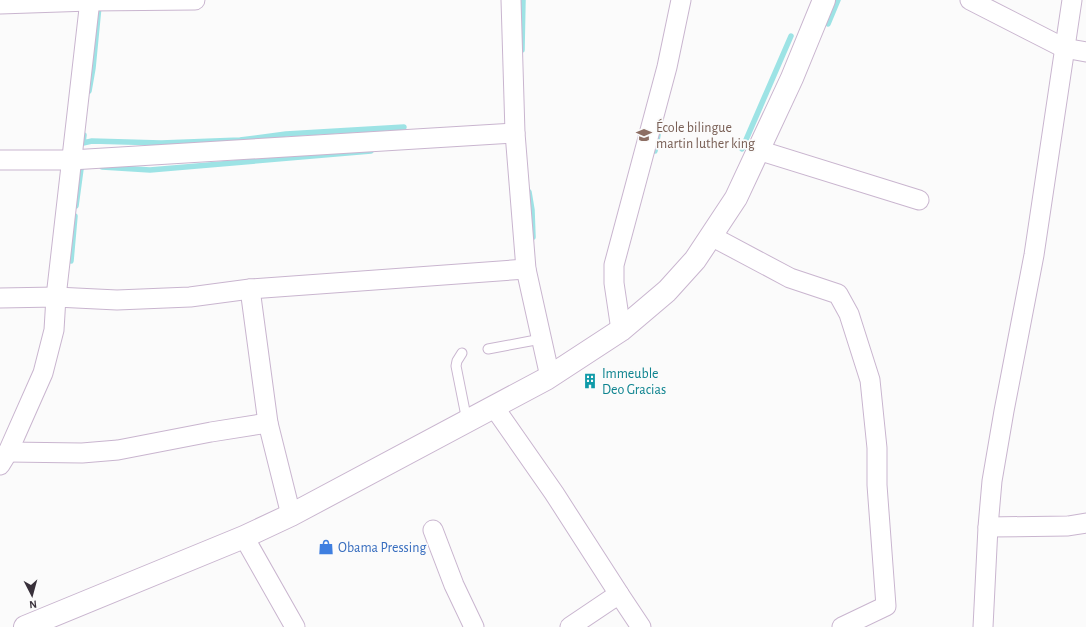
<svg xmlns="http://www.w3.org/2000/svg" width="1086" height="627" font-family="'Alegreya Sans',sans-serif">
<style>
.lines{fill:none;stroke-linecap:round;stroke-linejoin:round}
.stream{stroke:#9de3e5;stroke-width:5.5}
.lane-casing{stroke:#c9b5cf;stroke-width:11}
.street-casing{stroke:#c9b5cf;stroke-width:21}
.primary-casing{stroke:#c9b5cf;stroke-width:24}
.lane{stroke:#fff;stroke-width:9}
.street{stroke:#fff;stroke-width:19}
.primary{stroke:#fff;stroke-width:22}
.labels{text-anchor:middle;stroke-width:3.5;stroke-linejoin:round;paint-order:stroke}
.education-label{font-size:14px;fill:#785e54;stroke:#fbfbfb;text-anchor:start}
.culture-label{font-size:14px;fill:#0d838f;stroke:#fbfbfb;text-anchor:start}
.shop-label{font-size:14px;fill:#366cbe;stroke:#fbfbfb;text-anchor:start}
</style>
<rect width="100%" height="100%" fill="#fbfbfb"/>
<g class="lines">
<!-- stream -->
<g class="stream">
<polyline points="828,24 838,0"/>
<polyline points="522,50 523,0"/>
<polyline points="89,91 93,68 99,6"/>
<polyline points="84,135 83,143 92,141 161,143 240,140 286,134 404,127"/>
<polyline points="742,149 791,36"/>
<polyline points="655,151 658,135"/>
<polyline points="102,167 150,170 371,151"/>
<polyline points="529,192 532,210 533,237"/>
<polyline points="76,206 81,169 82,167 86,165"/>
<polyline points="71,261 75,216"/>
</g>
<defs>
<g id="lane">
<polyline points="488,349 541,339"/>
<polyline points="462,353 457,361 456,366 467,421"/>
</g>
<g id="street">
<polyline points="511,0 515,133 526,269 550,377"/>
<polyline points="970,0 1064,48 1086,52"/>
<polyline points="0,4 90,1 195,0"/>
<polyline points="758,150 919,200"/>
<polyline points="0,160 71,160 515,133"/>
<polyline points="711,236 790,278 838,294 849,314 870,380 877,448 877,485 886,606 842,627"/>
<polyline points="250,289 268,423 291,515"/>
<polyline points="0,298 56,297 117,300 190,297 250,289 526,269"/>
<polyline points="621,330 614,283 614,265 667,67 681,0"/>
<polyline points="494,407 554,493 619,594"/>
<polyline points="8,452 82,453 118,450 211,432 268,423"/>
<polyline points="0,465 8,452 43,373 54,330 56,297 90,0"/>
<polyline points="988,527 1068,526 1086,523"/>
<polyline points="433,530 454,585 474,627"/>
<polyline points="244,537 295,627"/>
<polyline points="570,627 619,594 641,627"/>
<polyline points="983,627 988,527 992,481 1004,411 1034,255 1072,0"/>
</g>
<polyline id="primary" points="25,627 244,537 291,515 546,379 621,330 667,291 695,260 736,198 792,78 824,0"/>
</defs>
<!-- lane casing -->
<use href="#lane" class="lane-casing"/>
<!-- street casing -->
<use href="#street" class="street-casing"/>
<!-- primary casing -->
<use href="#primary" class="primary-casing"/>
<!-- lane -->
<use href="#lane" class="lane"/>
<!-- street -->
<use href="#street" class="street"/>
<!-- primary -->
<use href="#primary" class="primary"/>
</g>
<!-- icons -->
<defs>
<symbol id="school-bare" viewBox="-9 -9 18 18"><path d="M0-5L7-2L0 1L-7-2ZM-4 1L0 2.5L4 1V4Q0 6-4 4Z" fill="#8d6e63" stroke="#fbfbfb" stroke-width="2.5" paint-order="stroke"/></symbol>
<symbol id="building-bare" viewBox="-9 -9 18 18"><path d="M-4-6H4V6H1V3H-1V6H-4ZM-2.5-4.3h1.7v1.8h-1.7ZM.8-4.3h1.7v1.8H.8ZM-2.5-1h1.7V.8h-1.7ZM.8-1h1.7V.8H.8Z" fill="#0f9aa8" stroke="#fbfbfb" stroke-width="2.5" paint-order="stroke"/></symbol>
<symbol id="shop-bare" viewBox="-9 -9 18 18"><path d="M-5-2.5h2.3a2.7 3.5 0 0 1 5.4 0H5L5.5 6h-11ZM-1.5-2.5h3a1.5 2.3 0 0 0-3 0Z" fill="#3f7fe0" stroke="#fbfbfb" stroke-width="2.5" paint-order="stroke"/></symbol>
</defs>
<g fill-rule="evenodd">
<use href="#school-bare" x="633" y="124" width="22" height="22"/>
<use href="#building-bare" x="579" y="370" width="22" height="22"/>
<use href="#shop-bare" x="315" y="536" width="22" height="22"/>
</g>
<g class="labels">
<!-- education labels -->
<g class="education-label">
<text x="656" y="132">École bilingue<tspan x="656" dy="16">martin luther king</tspan></text>
</g>
<!-- culture labels -->
<g class="culture-label">
<text x="602" y="378">Immeuble<tspan x="602" dy="16">Deo Gracias</tspan></text>
</g>
<!-- shop labels -->
<g class="shop-label">
<text x="338" y="552">Obama Pressing</text>
</g>
</g>
<!-- north arrow -->
<g transform="translate(32 595) rotate(174)" stroke="#fbfbfb" stroke-width="3" paint-order="stroke">
<path d="M0-3L7 15L0 10L-7 15Z" fill="#38303a"/>
<text y="-6" font-size="11" font-weight="bold" text-anchor="middle" fill="#38303a">N</text>
</g>
</svg>
